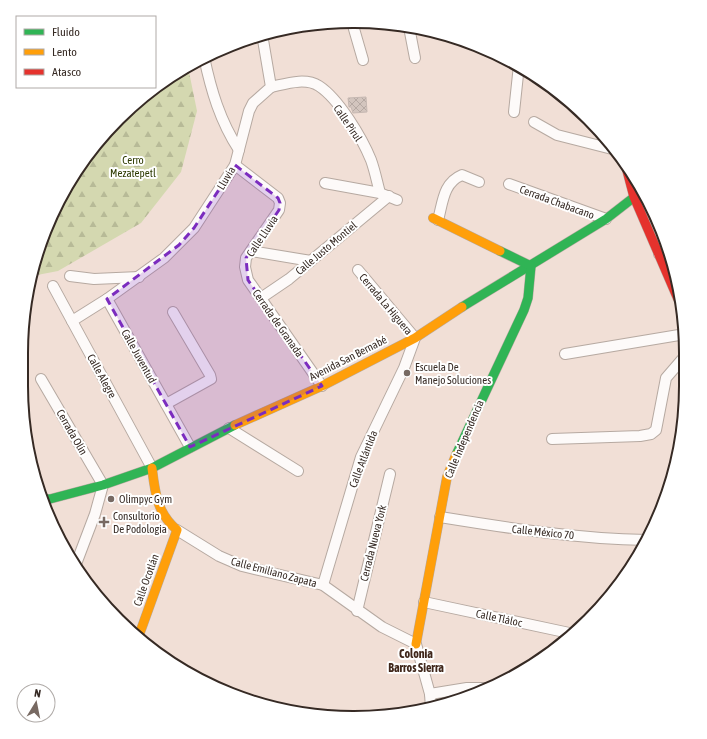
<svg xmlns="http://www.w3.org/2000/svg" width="707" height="739" font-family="'Asap Condensed',sans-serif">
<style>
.forest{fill:url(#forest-firs)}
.building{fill:url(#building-cross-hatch);stroke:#c6b8b2}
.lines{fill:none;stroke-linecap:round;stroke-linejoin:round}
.street-casing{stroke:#b6a9a1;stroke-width:12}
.fast-casing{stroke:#b6a9a1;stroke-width:10}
.slow-casing{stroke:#b6a9a1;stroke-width:10}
.jam-casing{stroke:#b6a9a1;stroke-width:10}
.street{stroke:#fdfaf9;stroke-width:10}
.fast{stroke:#30b455;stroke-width:9}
.slow{stroke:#ff9f0a;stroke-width:9}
.jam{stroke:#e5322d;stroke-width:9}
.marked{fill:#7b2cbf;fill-opacity:0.2;stroke:#7b2cbf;stroke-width:3;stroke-dasharray:8 5;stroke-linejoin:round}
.poi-dot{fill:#776962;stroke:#fff;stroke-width:1.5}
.labels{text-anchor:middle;stroke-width:4;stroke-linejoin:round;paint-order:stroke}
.street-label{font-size:11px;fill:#362a24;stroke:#fff}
.park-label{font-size:11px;fill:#2e3b02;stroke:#fff}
.poi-label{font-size:11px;fill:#362a24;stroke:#fff;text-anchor:start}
.neighbourhood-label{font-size:12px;font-weight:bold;fill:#40271b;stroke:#fff}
.rim{fill:none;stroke:#362a24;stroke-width:2}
</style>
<defs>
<pattern id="forest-firs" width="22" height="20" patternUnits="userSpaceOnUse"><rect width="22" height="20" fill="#d4d8b0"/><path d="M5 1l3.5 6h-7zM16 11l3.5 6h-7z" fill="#b7ba97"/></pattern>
<pattern id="building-cross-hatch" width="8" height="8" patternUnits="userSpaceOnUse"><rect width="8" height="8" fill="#d3c5be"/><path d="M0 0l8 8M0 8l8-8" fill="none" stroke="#b6a9a3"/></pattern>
</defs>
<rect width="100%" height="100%" fill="#f1dfd6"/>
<!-- forest -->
<polygon class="forest" points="188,67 197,111 181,172 141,223 58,271 32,276 39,247 65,187 103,134 151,90"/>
<!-- building -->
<polygon class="building" points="366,97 367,112 353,113 351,107 349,107 348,98"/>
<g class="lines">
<defs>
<g id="street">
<polyline points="352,22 363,60"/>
<polyline points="409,27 415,58"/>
<path d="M204 57C211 90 220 121 239 150"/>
<path d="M271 87C285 84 305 77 319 86 339 99 362 138 371 160 375 171 377 182 380 193L397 200"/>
<polyline points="514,112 519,65"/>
<polyline points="534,122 557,135 616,150"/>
<polyline points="235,165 278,198 280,203 279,210 246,258 245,267 248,280 322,386"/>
<polyline points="325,183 380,193"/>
<polyline points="509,184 606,219"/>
<path d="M438 220C443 202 443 183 462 175L479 182"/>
<polyline points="251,251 311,261"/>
<polyline points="659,254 669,253"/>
<polyline points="70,276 94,279 139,277"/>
<polyline points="53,286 72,321"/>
<polyline points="261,298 289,279 389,196"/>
<polyline points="107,299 72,321 152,468"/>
<polyline points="565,354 685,334"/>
<polyline points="41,379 103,485 95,514 76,564"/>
<polyline points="166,404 211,379 210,375 173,312"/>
<polyline points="229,428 298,471"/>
<polyline points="552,439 640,436 651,434 656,430 666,378 685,356"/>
<polyline points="190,447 107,299 164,258 194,228 235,165 249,111 253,103 271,87 262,34"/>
<path d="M440 517C508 528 577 539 647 540"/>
<polyline points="177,530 219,556 242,566 323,585 382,627 416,644 430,694 431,708"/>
<polyline points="323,585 361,457 404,368 415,338 358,270"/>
<polyline points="424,602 574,634"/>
<polyline points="357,611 390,474"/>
<polyline points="430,694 467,688 490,688"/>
</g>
<g id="fast">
<polyline points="462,307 606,219 642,191"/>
<polyline points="456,455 524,310 528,298 531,266 500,251"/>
<polyline points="42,499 50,499 103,485 152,468 235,425"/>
</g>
<g id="slow">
<polyline points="433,218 500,251"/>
<polyline points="235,425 322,386 415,338 462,307"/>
<path d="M138 638 177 530C157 513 155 493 152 468"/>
<polyline points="416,644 447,477 456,455"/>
</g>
<polyline id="jam" points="625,163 634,197 681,306"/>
</defs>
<!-- street casing -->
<use href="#street" class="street-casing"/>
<!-- fast casing -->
<use href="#fast" class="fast-casing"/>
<!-- slow casing -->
<use href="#slow" class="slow-casing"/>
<!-- jam casing -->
<use href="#jam" class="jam-casing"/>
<!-- street -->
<use href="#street" class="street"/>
<!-- fast -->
<use href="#fast" class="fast"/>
<!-- slow -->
<use href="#slow" class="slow"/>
<!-- jam -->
<use href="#jam" class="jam"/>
</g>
<!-- marked area -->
<path class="marked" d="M235 165 278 198 280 203 279 210 246 258 248 280 322 386 190 447 107 299 179 245 194 228Z"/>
<!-- markers -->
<g class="poi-dot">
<circle cx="407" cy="373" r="4"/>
<circle cx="111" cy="499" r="4"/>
<path d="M102 516h4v4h4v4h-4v4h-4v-4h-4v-4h4z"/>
</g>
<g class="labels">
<!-- street labels -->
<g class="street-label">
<text transform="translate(348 123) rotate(56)" y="4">Calle Pirul</text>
<text transform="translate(226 178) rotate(-59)" y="4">Lluvia</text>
<text transform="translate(557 202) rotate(20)" y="4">Cerrada Chabacano</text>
<text transform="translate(262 236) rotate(-56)" y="4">Calle Lluvia</text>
<text transform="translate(326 248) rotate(-40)" y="4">Calle Justo Montiel</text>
<text transform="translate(386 304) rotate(50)" y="4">Cerrada La Higuera</text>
<text transform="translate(278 323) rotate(55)" y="4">Cerrada de Granada</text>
<text transform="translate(139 356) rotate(61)" y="4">Calle Juventud</text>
<text transform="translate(348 358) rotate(-27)" y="4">Avenida San Bernabé</text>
<text transform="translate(102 376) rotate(61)" y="4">Calle Alegre</text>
<text transform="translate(72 432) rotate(60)" y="4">Cerrada Olín</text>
<text transform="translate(464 439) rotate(-67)" y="4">Calle Independencia</text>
<text transform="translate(363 459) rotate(-69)" y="4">Calle Atlántida</text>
<text transform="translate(543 532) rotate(6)" y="4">Calle México 70</text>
<text transform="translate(373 543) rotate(-76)" y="4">Cerrada Nueva York</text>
<text transform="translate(274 572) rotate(15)" y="4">Calle Emiliano Zapata</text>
<text transform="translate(146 580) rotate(-70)" y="4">Calle Ocotlán</text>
<text transform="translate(499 618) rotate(12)" y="4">Calle Tláloc</text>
</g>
<!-- park labels -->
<g class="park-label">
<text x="133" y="164">Cerro<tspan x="133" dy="13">Mezatepetl</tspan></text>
</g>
<!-- poi labels -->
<g class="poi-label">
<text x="415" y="371">Escuela De<tspan x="415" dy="13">Manejo Soluciones</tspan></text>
<text x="119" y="503">Olimpyc Gym</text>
<text x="113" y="520">Consultorio<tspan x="113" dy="13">De Podologia</tspan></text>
</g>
<!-- neighbourhood labels -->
<g class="neighbourhood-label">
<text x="416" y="658">Colonia<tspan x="416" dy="14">Barros Sierra</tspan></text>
</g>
</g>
<!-- crop -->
<path d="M0 0H707V739H0ZM353 28H354A325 325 0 0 1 679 353V386A325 325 0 0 1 354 711H353A325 325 0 0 1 28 386V353A325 325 0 0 1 353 28Z" fill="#fff" fill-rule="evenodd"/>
<path class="rim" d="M353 28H354A325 325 0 0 1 679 353V386A325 325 0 0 1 354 711H353A325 325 0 0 1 28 386V353A325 325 0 0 1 353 28Z"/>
<!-- legend -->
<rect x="16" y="16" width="140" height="72" fill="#ffffff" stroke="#afaaa7"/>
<rect x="24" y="29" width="20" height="6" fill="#30b455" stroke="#afaaa7"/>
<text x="52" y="36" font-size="12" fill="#362a24">Fluido</text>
<rect x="24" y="49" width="20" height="6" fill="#ff9f0a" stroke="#afaaa7"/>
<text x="52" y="56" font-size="12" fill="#362a24">Lento</text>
<rect x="24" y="69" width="20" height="6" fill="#e5322d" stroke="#afaaa7"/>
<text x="52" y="76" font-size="12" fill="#362a24">Atasco</text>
<!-- north arrow -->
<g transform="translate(36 703) rotate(10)"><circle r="19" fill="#ffffff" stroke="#afaaa7"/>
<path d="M0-3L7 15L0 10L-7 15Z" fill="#776962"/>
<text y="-6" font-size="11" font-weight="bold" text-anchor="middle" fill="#362a24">N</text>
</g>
</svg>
